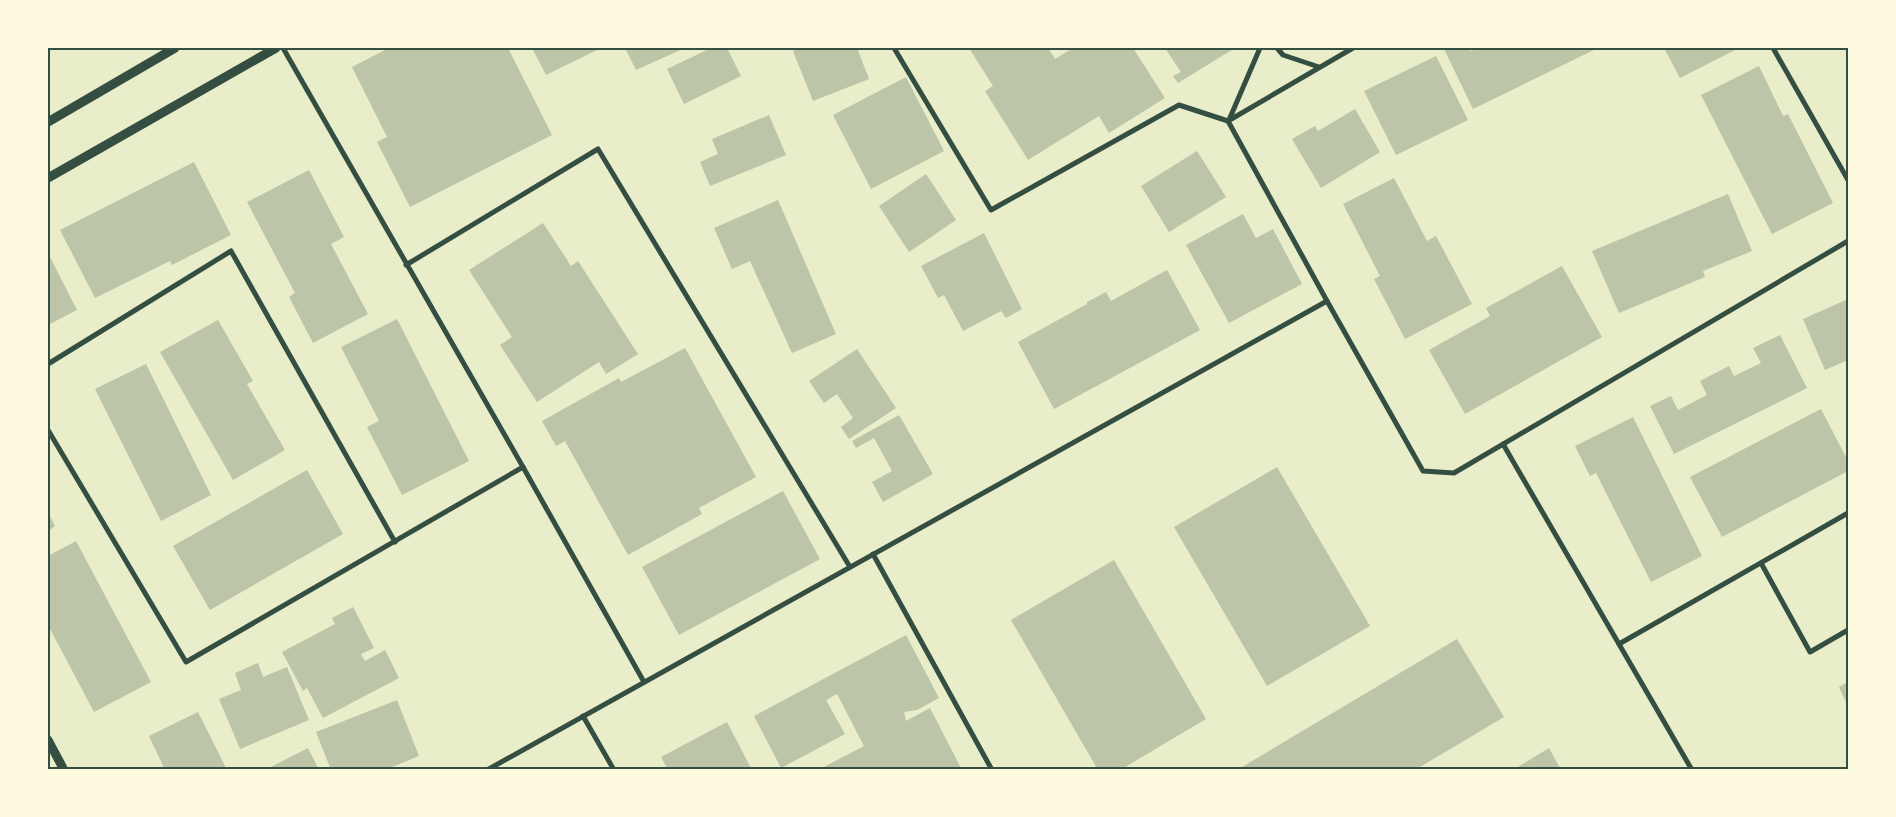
<svg xmlns="http://www.w3.org/2000/svg" width="1896" height="817" font-family="Rubik,sans-serif">
<style>
.building{fill:#bcc5a7}
.lines{fill:none;stroke-linecap:round;stroke-linejoin:round}
.minor{stroke:#344e41;stroke-width:5}
.tertiary{stroke:#344e41;stroke-width:9}
.neatline{fill:none;stroke:#344e41;stroke-width:2}
</style>
<rect width="100%" height="100%" fill="#e9edc9"/>
<!-- building -->
<g class="building">
<polygon points="389,48 508,48 552,135 410,207 377,142 387,137 352,67"/>
<polygon points="532,48 601,48 546,75"/>
<polygon points="625,48 685,48 636,70"/>
<polygon points="711,48 727,48 741,76 684,104 667,69"/>
<polygon points="803,48 857,48 869,79 813,101 793,51"/>
<polygon points="969,48 1048,48 1055,59 1073,48 1133,48 1165,98 1109,133 1099,116 1028,160 985,91 993,86"/>
<polygon points="1165,48 1235,48 1178,83 1173,76 1181,72"/>
<polygon points="1447,48 1469,48 1471,51 1479,48 1598,48 1473,109 1444,49"/>
<polygon points="1664,48 1739,48 1680,78"/>
<polygon points="1436,56 1468,120 1396,155 1364,91"/>
<polygon points="1759,66 1783,116 1788,114 1833,203 1772,234 1701,95"/>
<polygon points="906,77 944,151 871,189 833,115"/>
<polygon points="1355,109 1380,152 1321,188 1292,139 1315,126 1318,131"/>
<polygon points="769,115 786,155 710,186 700,162 718,154 712,139"/>
<polygon points="1197,151 1226,197 1169,232 1141,186"/>
<polygon points="194,162 231,235 172,265 170,261 95,298 60,230"/>
<polygon points="309,170 344,237 331,244 368,314 313,343 289,297 295,293 247,202"/>
<polygon points="926,174 956,220 909,252 879,206"/>
<polygon points="1394,178 1427,241 1436,236 1472,304 1405,339 1374,279 1380,276 1343,204"/>
<polygon points="1728,194 1752,251 1703,271 1705,277 1619,313 1592,251"/>
<polygon points="778,200 836,334 792,353 750,261 732,269 714,228"/>
<polygon points="1243,214 1256,238 1273,229 1302,284 1229,323 1186,245"/>
<polygon points="543,223 571,266 578,261 638,354 606,374 599,362 537,402 500,345 512,337 469,270"/>
<polygon points="984,233 1022,309 1006,318 1001,311 963,331 944,295 938,298 921,266"/>
<polygon points="48,253 77,310 48,325"/>
<polygon points="1562,266 1602,337 1465,414 1429,350 1490,316 1486,308"/>
<polygon points="1167,270 1200,330 1054,409 1018,342 1087,304 1087,302 1106,292 1111,301"/>
<polygon points="1848,299 1848,360 1825,370 1803,319"/>
<polygon points="397,319 469,461 402,495 367,427 379,421 341,347"/>
<polygon points="218,320 253,381 247,384 285,450 233,480 160,352"/>
<polygon points="1780,335 1807,388 1674,454 1650,406 1671,396 1678,410 1707,395 1700,381 1729,366 1734,376 1761,363 1753,348"/>
<polygon points="685,348 756,477 699,508 702,514 628,555 565,441 556,446 542,421 619,378 621,382"/>
<polygon points="857,349 896,408 849,439 841,427 853,418 837,394 824,403 809,381"/>
<polygon points="146,364 211,495 161,521 95,389"/>
<polygon points="1821,409 1848,461 1848,471 1722,537 1690,477"/>
<polygon points="899,415 933,474 883,502 872,482 892,471 874,438 856,448 852,441"/>
<polygon points="1633,417 1702,556 1651,582 1596,473 1590,476 1575,446"/>
<polygon points="1277,467 1370,626 1267,686 1174,527"/>
<polygon points="307,470 343,534 210,610 173,546"/>
<polygon points="783,491 820,559 679,635 642,567"/>
<polygon points="48,512 55,526 48,531"/>
<polygon points="76,541 151,682 94,712 48,625 48,556"/>
<polygon points="1114,560 1206,719 1120,770 1098,770 1011,620"/>
<polygon points="353,607 374,648 361,654 365,661 385,650 399,678 323,718 307,688 303,691 282,652 335,624 332,618"/>
<polygon points="906,635 939,698 917,710 904,712 906,721 930,708 962,770 818,770 864,746 837,694 826,700 845,734 781,768 754,716"/>
<polygon points="1457,639 1504,717 1415,770 1237,770"/>
<polygon points="258,663 263,677 287,667 309,720 240,749 219,699 241,690 235,673"/>
<polygon points="1848,682 1848,707 1839,687"/>
<polygon points="397,700 419,756 385,770 331,770 316,732"/>
<polygon points="198,712 227,770 165,770 149,736"/>
<polygon points="727,722 752,770 668,770 661,757"/>
<polygon points="308,748 319,770 265,770"/>
<polygon points="1549,748 1561,770 1513,770"/>
</g>
<g class="lines">
<!-- minor -->
<g class="minor">
<polyline points="894,48 991,210 1179,105 1228,121 1327,301 1423,471 1454,473 1848,241"/>
<polyline points="1277,48 1283,55 1319,67"/>
<polyline points="1773,48 1848,180"/>
<polyline points="1229,120 1260,48"/>
<polyline points="1228,121 1353,48"/>
<polyline points="406,265 598,149 850,567"/>
<polyline points="48,364 231,251 395,542"/>
<polyline points="48,430 186,662 523,467 283,48"/>
<polyline points="1503,444 1692,770"/>
<polyline points="523,467 644,682"/>
<polyline points="873,554 992,770"/>
<polyline points="1761,563 1810,652 1848,630"/>
<polyline points="1619,644 1848,513"/>
<polyline points="583,716 614,770"/>
<polyline points="487,770 1327,301"/>
</g>
<!-- tertiary -->
<g class="tertiary">
<polyline points="48,122 175,48"/>
<polyline points="48,178 276,48"/>
<polyline points="48,740 64,770"/>
</g>
</g>
<!-- border -->
<rect width="1896" height="817" fill="none" stroke="#fefae0" stroke-width="98"/>
<rect x="49" y="49" width="1798" height="719" class="neatline"/>
</svg>
